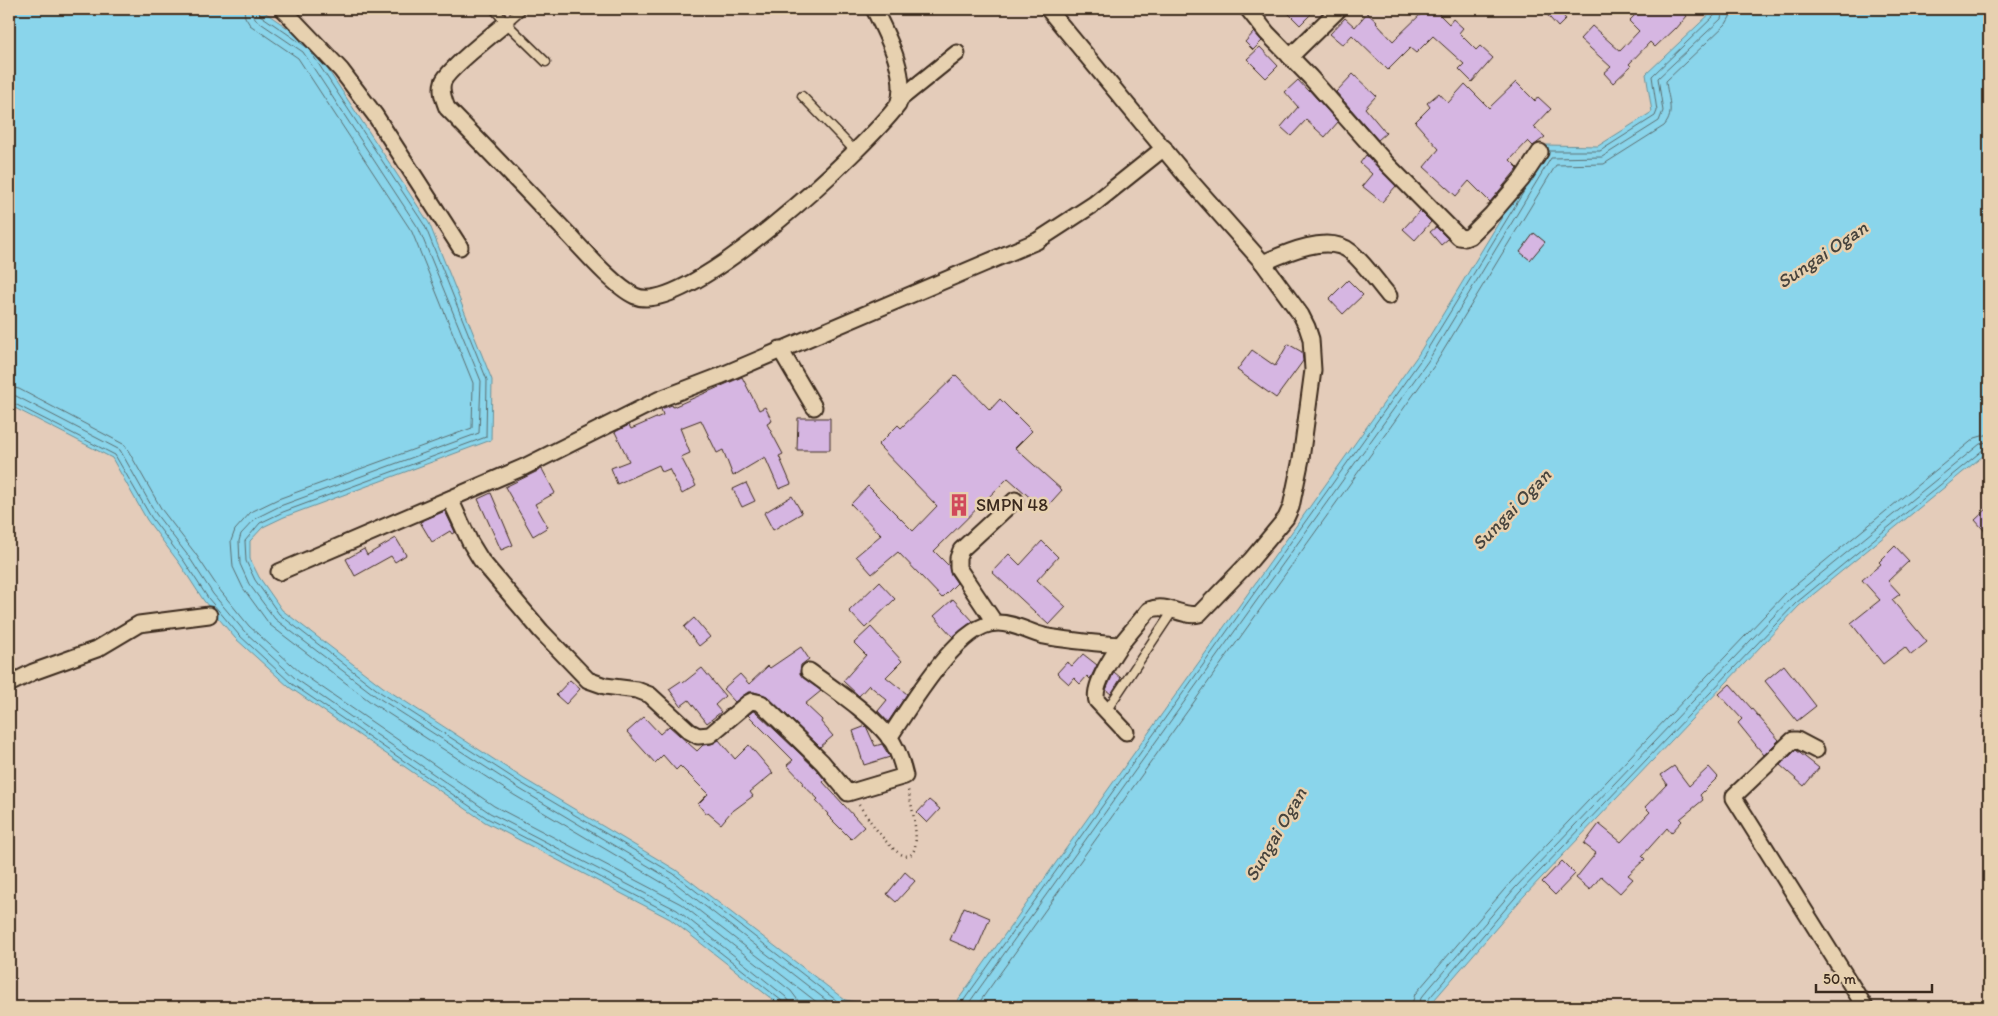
<svg xmlns="http://www.w3.org/2000/svg" width="1998" height="1016" font-family="Itim,sans-serif">
<style>
.water{fill:#8ad5eb;stroke:#6a9199}
.lines{fill:none;stroke-linecap:round;stroke-linejoin:round}
.shore{stroke:#5b6e70;stroke-width:1}
.building{fill:#d6b6e2;stroke:#3b2a1e}
.service-casing{stroke:#3b2a1e;stroke-width:11}
.minor-casing{stroke:#3b2a1e;stroke-width:19}
.path{stroke:#3b2a1e;stroke-width:2.5;stroke-dasharray:1 4;stroke-linecap:butt}
.service{stroke:#e7d1b0;stroke-width:8}
.minor{stroke:#e7d1b0;stroke-width:15}
.labels{text-anchor:middle;stroke-width:5;stroke-linejoin:round;paint-order:stroke}
.poi-label{font-size:18px;fill:#3b2a1e;stroke:#e7d1b0;text-anchor:start}
.water-label{font-size:19px;font-style:italic;fill:#47443d;stroke:#e7d1b0}
</style>
<rect width="100%" height="100%" fill="#e4ccba"/>
<filter id="ink" filterUnits="userSpaceOnUse"><feTurbulence type="fractalNoise" baseFrequency=".02" numOctaves="2"/><feDisplacementMap in="SourceGraphic" scale="10" xChannelSelector="R" yChannelSelector="G"/><feConvolveMatrix kernelMatrix="1 2 1 2 8 2 1 2 1" color-interpolation-filters="sRGB"/></filter>
<g filter="url(#ink)">
<!-- water -->
<g class="water">
<polygon points="9,9 260,9 311,44 429,223 492,380 491,440 284,517 263,527 250,541 250,559 259,577 282,610 383,687 524,779 676,870 845,1000 882,1007 782,1007 670,919 485,822 289,687 235,638 204,601 180,564 147,520 112,458 9,405"/>
<polygon points="1715,9 1989,9 1989,451 1799,606 1524,896 1428,1007 953,1007 1418,355 1546,145 1598,146 1652,112 1646,74"/>
</g>
<g class="lines">
<!-- shore -->
<g class="shore">
<polyline points="244,9 245,17 250,25 298,58 412,232 473,383 472,428 278,499 251,512 235,530 231,541 233,567 243,588 270,625 372,703 514,795 666,885 823,1007"/>
<polyline points="251,9 252,15 256,20 303,52 419,229 481,381 479,433 280,506 256,518 241,534 239,541 240,564 249,584 275,619 377,697 518,788 670,879 835,1007"/>
<polyline points="258,9 260,15 308,48 425,226 487,380 486,437 283,512 260,523 245,541 246,561 255,580 279,614 380,692 521,783 674,874 841,1004 855,1007"/>
<polyline points="1548,151 1600,151 1655,116 1657,111 1652,76 1716,14 1718,9"/>
<polyline points="9,387 19,389 125,445 162,510 195,553 219,589 249,626 301,673 494,806 681,904 791,991 797,999 798,1007"/>
<polyline points="9,394 16,396 120,450 156,514 189,557 213,594 244,631 296,679 490,813 677,910 786,997 790,1002 791,1007"/>
<polyline points="9,401 115,455 151,517 184,561 208,598 239,635 292,684 487,818 673,915 782,1001 784,1007"/>
<polyline points="959,1007 1422,358 1526,188"/>
<polyline points="966,1007 1428,361 1551,158 1602,157 1659,121 1663,111 1658,78 1721,19 1724,9"/>
<path d="M976 1007 1434 366 1556 165 1604 164 1664 126C1676 113 1667 96 1666 81L1726 24 1730 17 1732 9"/>
<polyline points="1411,1007 1415,994 1510,883 1786,593 1975,438 1989,434"/>
<polyline points="1419,1007 1421,998 1515,888 1791,598 1980,444 1989,441"/>
<polyline points="1425,1007 1426,1002 1520,892 1796,603 1984,449 1989,447"/>
</g>
</g>
<!-- building -->
<g class="building">
<polygon points="1284,9 1316,9 1300,25"/>
<polygon points="1426,9 1434,9 1449,24 1453,19 1463,28 1459,33 1476,50 1480,46 1493,58 1472,82 1459,69 1464,64 1433,36 1416,53 1410,48 1388,70 1352,35 1343,45 1330,34 1345,18 1355,27 1367,13 1377,22 1376,23 1393,41"/>
<polygon points="1542,9 1557,9 1566,19 1558,27"/>
<polygon points="1641,9 1679,9 1687,16 1676,29 1675,28 1655,47 1650,42 1629,64 1631,66 1613,83 1604,73 1611,67 1580,39 1592,26 1620,51 1639,31 1629,21"/>
<polygon points="1254,32 1262,41 1253,50 1245,42"/>
<polygon points="1260,47 1278,66 1266,78 1247,59"/>
<polygon points="1353,74 1376,96 1365,108 1386,133 1378,140 1336,92"/>
<polygon points="1298,80 1308,91 1309,90 1338,122 1325,137 1306,120 1291,136 1281,127 1298,107 1285,92"/>
<polygon points="1516,82 1535,101 1538,97 1551,109 1534,127 1545,137 1533,146 1528,141 1510,160 1518,168 1490,202 1469,181 1456,196 1424,167 1439,149 1415,122 1430,107 1427,103 1439,93 1448,103 1465,84 1489,108"/>
<polygon points="1366,155 1396,186 1382,202 1362,186 1372,174 1360,163"/>
<polygon points="1420,211 1431,222 1415,240 1403,229"/>
<polygon points="1436,227 1448,239 1441,245 1430,232"/>
<polygon points="1534,233 1545,242 1530,260 1520,252"/>
<polygon points="1348,280 1363,295 1343,314 1329,299"/>
<polygon points="1288,344 1302,352 1303,361 1276,398 1237,370 1252,350 1275,366"/>
<polygon points="956,375 990,410 1000,399 1032,431 1015,448 1062,490 1044,510 1008,478 934,551 949,566 950,573 957,583 942,598 898,552 872,574 856,556 881,535 851,504 868,486 913,531 937,506 878,445 898,425 901,428"/>
<polygon points="742,377 759,410 765,407 772,421 767,424 783,454 779,456 791,484 779,489 765,457 733,476 723,450 717,453 701,420 680,428 690,453 681,457 696,486 682,494 669,469 662,472 659,465 617,484 611,468 629,461 615,432 629,425 631,429 663,415 661,409 672,405 673,407"/>
<polygon points="798,418 830,418 830,450 797,450"/>
<polygon points="542,469 555,493 535,504 548,527 533,536 505,487"/>
<polygon points="746,483 755,501 742,507 733,489"/>
<polygon points="491,493 513,545 501,550 478,499"/>
<polygon points="792,496 802,513 773,530 764,513"/>
<polygon points="1989,507 1989,536 1975,520"/>
<polygon points="445,511 455,532 452,534 450,531 432,542 420,522"/>
<polygon points="396,538 406,555 395,562 391,556 355,576 346,559 364,549 367,555"/>
<polygon points="1042,541 1058,557 1037,580 1066,607 1049,625 992,572 1009,554 1020,565"/>
<polygon points="1895,546 1909,561 1888,581 1900,594 1892,600 1927,642 1911,655 1905,647 1883,664 1851,623 1880,600 1862,580 1881,564 1879,562"/>
<polygon points="879,582 895,599 865,628 849,611"/>
<polygon points="953,599 973,621 953,637 934,616"/>
<polygon points="694,618 710,637 699,646 684,627"/>
<polygon points="871,627 902,661 886,677 907,694 888,722 878,711 887,700 869,685 859,696 843,681 866,655 854,643"/>
<polygon points="801,647 809,659 801,665 800,674 821,691 805,704 822,720 821,722 833,736 820,747 767,696 754,692 748,692 735,702 723,689 740,674 749,684 768,666 770,668"/>
<polygon points="1083,654 1097,665 1090,679 1087,676 1080,684 1074,678 1069,684 1057,673 1067,662 1072,666"/>
<polygon points="1784,665 1816,706 1797,721 1765,681"/>
<polygon points="702,668 725,696 715,705 721,712 707,723 689,700 681,706 669,689 681,681 683,683"/>
<polygon points="1114,672 1121,678 1111,694 1106,690"/>
<polygon points="570,680 580,689 566,704 556,695"/>
<polygon points="1730,684 1779,740 1764,755 1738,723 1742,719 1719,694"/>
<polygon points="753,711 756,712 815,768 825,780 823,782 864,827 851,839 827,815 828,814 816,801 818,799 802,784 803,782 787,765 793,760 748,715"/>
<polygon points="644,717 660,734 669,726 697,751 703,745 711,744 719,740 735,759 749,745 773,773 750,792 753,796 730,813 721,824 708,813 706,814 698,804 708,794 680,766 676,770 663,755 655,763 627,732"/>
<polygon points="866,726 875,746 882,744 890,757 864,765 853,731"/>
<polygon points="1796,750 1819,768 1804,786 1780,765"/>
<polygon points="1674,766 1689,786 1709,767 1718,777 1700,795 1703,800 1680,819 1682,821 1671,833 1667,828 1642,856 1645,859 1628,875 1633,879 1620,893 1601,876 1590,890 1576,878 1596,853 1584,844 1599,824 1621,842 1650,812 1645,807 1667,784 1661,775"/>
<polygon points="929,800 940,809 927,823 917,813"/>
<polygon points="1562,861 1575,874 1555,895 1542,882"/>
<polygon points="905,872 915,881 896,902 887,894"/>
<polygon points="964,907 990,918 976,951 950,940"/>
</g>
<g class="lines">
<defs>
<g id="service">
<polyline points="494,9 506,23"/>
<polyline points="522,9 506,23 546,62"/>
<polyline points="802,96 855,151"/>
<polyline points="1106,711 1174,609"/>
</g>
<g id="minor">
<polyline points="283,9 341,70 375,115 460,247"/>
<polyline points="1248,9 1267,33 1310,77 1387,164 1459,237 1465,238 1470,236 1492,214 1522,179 1540,152"/>
<path d="M506 23C494 33 447 70 443 82 440 91 444 100 447 108 488 150 528 192 568 234 584 251 615 287 635 296 686 319 866 147 898 105 909 76 887 35 874 9"/>
<polyline points="1290,57 1339,9"/>
<polyline points="900,99 957,53"/>
<path d="M1263 263C1285 253 1328 233 1351 252 1365 264 1377 282 1389 296"/>
<polyline points="780,349 814,407"/>
<path d="M450 499 470 542 481 560 541 631 588 680 605 686 637 690 650 695 689 731 698 736 710 735 748 703 752 701 761 703 822 762 848 793 905 776C902 763 898 748 889 737 869 712 835 690 809 671"/>
<polyline points="279,572 524,467 660,399 720,376 1037,241 1094,204 1164,148"/>
<polyline points="995,623 958,568 958,558 961,550 1015,500"/>
<path d="M1120 645C1112 657 1092 687 1097 701L1126 732"/>
<polyline points="9,684 33,672 97,649 139,624 209,615"/>
<path d="M889 738C909 708 958 624 996 623 1013 622 1028 632 1044 636 1069 641 1095 643 1120 645L1149 610C1167 602 1182 618 1199 614L1251 560 1286 518 1291 507 1301 459 1313 370 1311 339 1307 327 1301 315 1263 263 1186 176 1048 9"/>
<polyline points="1816,750 1797,740 1793,740 1734,796 1734,798 1865,1007"/>
</g>
</defs>
<!-- service casing -->
<use href="#service" class="service-casing"/>
<!-- minor casing -->
<use href="#minor" class="minor-casing"/>
<!-- path -->
<path class="path" d="M859 805C868 818 889 850 903 855 927 863 910 799 908 790"/>
<!-- service -->
<use href="#service" class="service"/>
<!-- minor -->
<use href="#minor" class="minor"/>
</g>
</g>
<!-- icons -->
<defs>
<symbol id="building-bare" viewBox="-9 -9 18 18"><path d="M-4-6H4V6H1V3H-1V6H-4ZM-2.5-4.3h1.7v1.8h-1.7ZM.8-4.3h1.7v1.8H.8ZM-2.5-1h1.7V.8h-1.7ZM.8-1h1.7V.8H.8Z" fill="#d1495b" stroke="#e7d1b0" stroke-width="2.5" paint-order="stroke"/></symbol>
</defs>
<g fill-rule="evenodd">
<use href="#building-bare" x="943" y="489" width="32" height="32"/>
</g>
<g class="labels">
<!-- poi labels -->
<g class="poi-label">
<text x="976" y="511">SMPN 48</text>
</g>
<!-- water labels -->
<g class="water-label">
<text transform="translate(1822 254) rotate(-34)" y="7">Sungai Ogan</text>
<text transform="translate(1511 509) rotate(-46)" y="7">Sungai Ogan</text>
<text transform="translate(1275 834) rotate(-60)" y="7">Sungai Ogan</text>
</g>
</g>
<!-- margin -->
<rect width="1998" height="1016" fill="none" stroke="#e7d1b0" stroke-width="30"/>
<rect x="15" y="15" width="1968" height="986" fill="none" stroke="#3b2a1e" stroke-width="2" filter="url(#ink)"/>
<!-- scale -->
<path d="M1816 984v8h116v-8" fill="none" stroke="#3b2a1e" stroke-width="2.5"/>
<text x="1823" y="984" font-size="15" fill="#3b2a1e" stroke="#e7d1b0" stroke-width="4" paint-order="stroke">50 m</text>
</svg>
